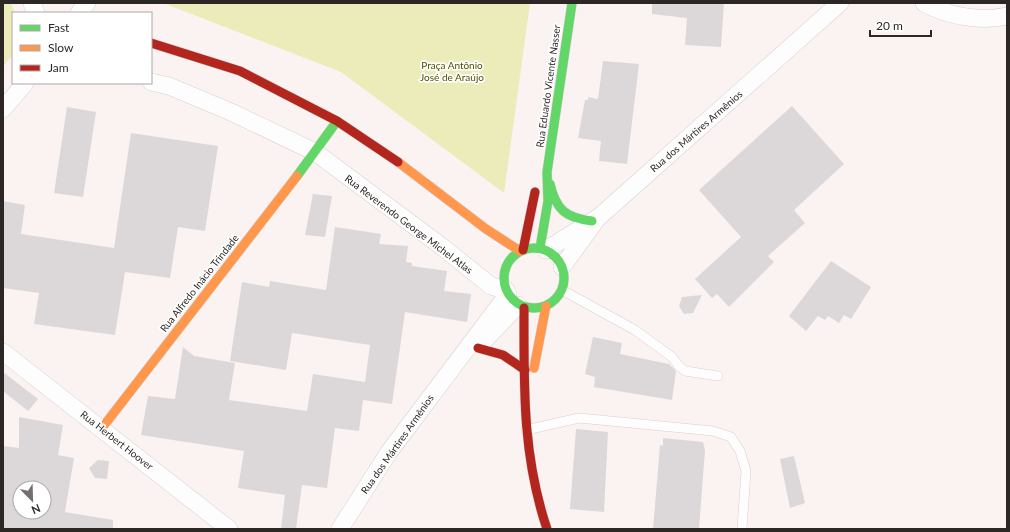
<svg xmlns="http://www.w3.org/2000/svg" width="1010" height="532" font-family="Lato,sans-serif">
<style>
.green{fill:#ebecb9}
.building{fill:#dcd8da;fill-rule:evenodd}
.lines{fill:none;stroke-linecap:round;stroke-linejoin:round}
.lane-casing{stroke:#d7d1cf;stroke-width:10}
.street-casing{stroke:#d7d1cf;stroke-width:18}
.fast-casing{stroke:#d7d1cf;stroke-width:10}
.slow-casing{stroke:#d7d1cf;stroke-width:10}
.jam-casing{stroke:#d7d1cf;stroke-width:10}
.lane{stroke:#fefdfd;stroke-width:9}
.street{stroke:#fefdfd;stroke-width:17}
.fast{stroke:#63d668;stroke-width:9}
.slow{stroke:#ff974d;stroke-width:9}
.jam{stroke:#b3261e;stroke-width:9}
.labels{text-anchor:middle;stroke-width:3.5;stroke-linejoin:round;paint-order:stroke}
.park-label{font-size:10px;fill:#4c5100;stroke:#fff}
.street-label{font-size:10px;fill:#2c2725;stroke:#fff}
</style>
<rect width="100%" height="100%" fill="#faf3f1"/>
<!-- green -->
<g class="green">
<polygon points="3,3 11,3 15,13 13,13 13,55 3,66"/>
<polygon points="163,3 530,3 504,193 341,72"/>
</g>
<!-- building -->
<g class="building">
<polygon points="652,3 724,3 721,47 685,45 687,18 652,14"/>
<polygon points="603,61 639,64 627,164 599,161 601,141 578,138 585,100 588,100 588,97 598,99"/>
<polygon points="792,106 844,164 794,210 805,223 768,256 774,262 729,307 717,294 712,298 695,279 741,237 699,190"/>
<polygon points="67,107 96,112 83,197 54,193"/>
<polygon points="131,133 218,146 205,231 178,227 170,278 125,272 115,335 34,324 39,293 3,288 3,201 25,205 21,234 114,248"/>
<polygon points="313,194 332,196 325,237 305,235"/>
<polygon points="335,227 381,234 379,244 408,246 406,262 412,263 412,266 447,271 444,291 471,294 467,322 405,312 392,404 363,400 359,431 335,428 327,488 302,485 296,529 281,529 285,495 238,488 244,451 141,435 148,396 175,399 183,347 194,356 235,363 229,400 307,411 313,374 365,382 370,345 292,333 286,370 230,361 242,282 269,287 270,281 326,290"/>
<polygon points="831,261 871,287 851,319 844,315 839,323 828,316 825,320 818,316 806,331 789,316"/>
<polygon points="702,295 693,313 684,314 679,306 682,297"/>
<polygon points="593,337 622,343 620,354 669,364 676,371 672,400 594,387 595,377 585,374"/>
<polygon points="3,372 38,399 28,411 3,391"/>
<path d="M19 417 63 425 58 455 74 458 65 512 113 520V529H3V446L19 448ZM20 488H44V512H20Z"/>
<polygon points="576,429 608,432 604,512 570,509"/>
<polygon points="663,438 703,442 705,450 699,529 653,529 660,445 663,446"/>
<polygon points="794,456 805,503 790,508 780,459"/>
<polygon points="98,460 109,461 107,479 95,478 89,468"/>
</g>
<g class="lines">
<defs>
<g id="lane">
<polyline points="562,290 635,330 672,357 678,365 685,371 718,376"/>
<polyline points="526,430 579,418 713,431 731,437 740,451 746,471 742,529"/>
</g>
<g id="street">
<polyline points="32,3 36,13"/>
<path d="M924 3C947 16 981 22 1007 16"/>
<polyline points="79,13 87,3"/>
<polyline points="151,82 169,86 231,112 315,152 441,246 491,286 506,290"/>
<polyline points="3,109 25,83"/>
<polyline points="546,250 599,217 840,3"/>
<polyline points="562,267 594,223"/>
<polyline points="484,341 518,305"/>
<polyline points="3,352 229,529"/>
<polyline points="340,529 389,452 508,294"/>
</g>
<g id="fast">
<polyline points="297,176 337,121"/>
<path d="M550 184C556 210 566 218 592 221"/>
<circle cx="534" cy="278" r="30"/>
<polyline points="540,248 548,201 547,172 572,3"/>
</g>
<g id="slow">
<polyline points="398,162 486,229 520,251"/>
<polyline points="534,368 546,306"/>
<polyline points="102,428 297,176"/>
</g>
<g id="jam">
<polyline points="151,43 240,71 337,121 398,162"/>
<polyline points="523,250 535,192"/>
<path d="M524 308C524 385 522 455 547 529"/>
<polyline points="478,348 503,355 525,370"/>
</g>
</defs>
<!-- lane casing -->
<use href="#lane" class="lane-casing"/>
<!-- street casing -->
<use href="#street" class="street-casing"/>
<!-- fast casing -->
<use href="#fast" class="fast-casing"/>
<!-- slow casing -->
<use href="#slow" class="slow-casing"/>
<!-- jam casing -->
<use href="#jam" class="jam-casing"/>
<!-- lane -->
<use href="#lane" class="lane"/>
<!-- street -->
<use href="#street" class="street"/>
<!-- fast -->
<use href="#fast" class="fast"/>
<!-- slow -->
<use href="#slow" class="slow"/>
<!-- jam -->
<use href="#jam" class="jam"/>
</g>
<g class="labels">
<!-- park labels -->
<g class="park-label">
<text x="452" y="69">Praça Antônio<tspan x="452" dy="12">José de Araújo</tspan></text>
</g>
<!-- street labels -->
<g class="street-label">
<text transform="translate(548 86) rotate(-82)" y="4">Rua Eduardo Vicente Nasser</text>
<text transform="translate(696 131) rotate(-41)" y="4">Rua dos Mártires Armênios</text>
<text transform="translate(409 224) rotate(37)" y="4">Rua Reverendo George Michel Atlas</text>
<text transform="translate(199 283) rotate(-52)" y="4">Rua Alfredo Inácio Trindade</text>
<text transform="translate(117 440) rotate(38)" y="4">Rua Herbert Hoover</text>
<text transform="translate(397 444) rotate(-55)" y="4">Rua dos Mártires Armênios</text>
</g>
</g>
<!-- border -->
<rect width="1010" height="532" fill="none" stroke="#2c2725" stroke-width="8"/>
<!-- legend -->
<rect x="12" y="12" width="140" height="72" fill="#ffffff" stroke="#aba9a8"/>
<rect x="20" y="25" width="20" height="6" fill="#63d668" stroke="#aba9a8"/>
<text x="48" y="32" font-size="12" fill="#2c2725">Fast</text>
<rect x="20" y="45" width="20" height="6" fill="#ff974d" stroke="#aba9a8"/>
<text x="48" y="52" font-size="12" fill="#2c2725">Slow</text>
<rect x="20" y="65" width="20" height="6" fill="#b3261e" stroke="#aba9a8"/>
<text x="48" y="72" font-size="12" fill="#2c2725">Jam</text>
<!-- north arrow -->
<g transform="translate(32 500) rotate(157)"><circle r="19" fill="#ffffff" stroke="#aba9a8"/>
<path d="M0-3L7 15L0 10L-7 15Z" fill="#746e6c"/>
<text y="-6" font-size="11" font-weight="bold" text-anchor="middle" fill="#2c2725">N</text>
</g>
<!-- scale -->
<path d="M870 30v6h61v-6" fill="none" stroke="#2c2725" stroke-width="2"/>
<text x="876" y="30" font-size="12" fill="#2c2725" stroke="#ffffff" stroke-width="3" paint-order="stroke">20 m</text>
</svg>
